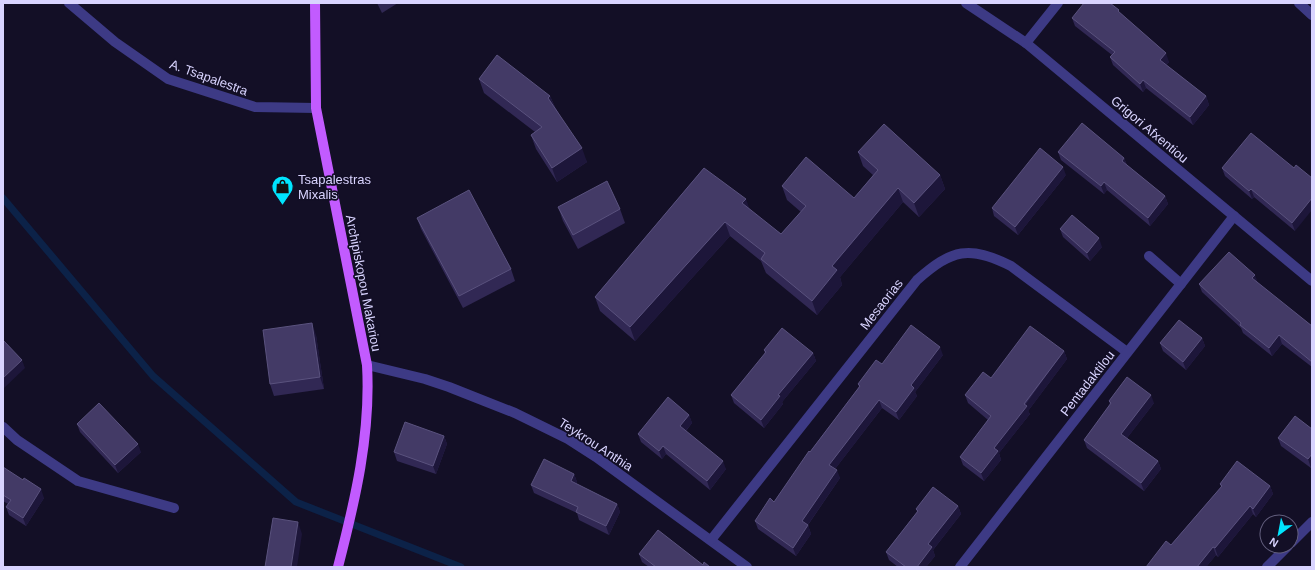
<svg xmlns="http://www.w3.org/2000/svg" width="1315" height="570" font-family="Helvetica,sans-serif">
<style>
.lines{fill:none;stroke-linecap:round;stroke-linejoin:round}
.stream{stroke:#0c2248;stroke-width:7}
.minor{stroke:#3d3a85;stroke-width:10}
.major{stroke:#c25bff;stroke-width:10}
.wall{fill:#312854}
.shaded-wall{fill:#1d163a}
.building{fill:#433a66;stroke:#5a527e}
.labels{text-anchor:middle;stroke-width:3.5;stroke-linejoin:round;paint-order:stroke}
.street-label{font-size:13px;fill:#d9d4ff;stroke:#130f26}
.poi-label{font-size:13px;fill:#d9d4ff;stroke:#130f26;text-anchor:start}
</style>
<rect width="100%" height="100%" fill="#130f26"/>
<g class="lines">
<!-- stream -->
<polyline class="stream" points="3,198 153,376 296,502 461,567"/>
<!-- minor -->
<g class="minor">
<polyline points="69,3 115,42 168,79 255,107 316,108"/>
<polyline points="966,3 1026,43 1312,281"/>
<polyline points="1299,3 1312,15"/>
<polyline points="1026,43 1058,3"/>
<polyline points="1149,256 1181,284"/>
<polyline points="367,365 425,379 449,387 515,413 568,439 596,457 747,567"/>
<polyline points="3,427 17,440 78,481 174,508"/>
<path d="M711 540 917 280C952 249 969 245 1011 266L1127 352"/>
<polyline points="1291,543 1312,522"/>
<polyline points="960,567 1234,216"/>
<polyline points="1267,567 1288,546"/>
</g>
<!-- major -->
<path class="major" d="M315 3 316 108 367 365C371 434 355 501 338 567"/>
</g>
<!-- wall -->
<g class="wall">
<polygon points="377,3 398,3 382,13"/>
<polygon points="1120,13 1169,62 1166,65 1206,96 1209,105 1193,125 1146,88 1143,92 1113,65 1110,57 1112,55 1075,26 1072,18"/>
<polygon points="479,79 550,96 555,107 587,162 557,182 536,149 531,135 535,132 484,93"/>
<polygon points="858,152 940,175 945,189 919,217 903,202 840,277 842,285 817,315 766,273 761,261 730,236 635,341 600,311 595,297 704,168 749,209 781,234 801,212 787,200 782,186 854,198 873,175 863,166"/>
<polygon points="1058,152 1124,158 1127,165 1165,196 1168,204 1150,226 1107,190 1104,194 1061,160"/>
<polygon points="1222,168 1294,168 1295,231 1254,197 1252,199 1225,176"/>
<polygon points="1066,175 1018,235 994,216 992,208"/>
<polygon points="558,207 620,209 625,223 578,249 563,221"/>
<polygon points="417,218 511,269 515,281 463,308 421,229"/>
<polygon points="1060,229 1102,247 1090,261 1063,237"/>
<polygon points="1257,283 1312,326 1312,367 1282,344 1272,356 1243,333 1241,328 1202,292 1199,284"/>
<polygon points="316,335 324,389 274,396 270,384"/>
<polygon points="1202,338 1205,346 1186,370 1163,351 1160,343"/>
<polygon points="764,350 813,353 816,361 782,402 783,404 764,428 734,403 731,395 765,354"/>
<polygon points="1064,351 1067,359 1028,411 1030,414 999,453 1001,460 984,481 963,465 960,457 988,420 968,403 965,395 991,378"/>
<polygon points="943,355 915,392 917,396 899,420 882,408 835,469 840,478 808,525 811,534 796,556 758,529 755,521 774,502 810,452 859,387 858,384 882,364"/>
<polygon points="1109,401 1154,403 1127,438 1158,461 1161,469 1144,491 1087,448 1084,440 1110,405"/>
<polygon points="689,415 692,423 686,431 726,469 710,490 666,454 662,459 641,442 638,434"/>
<polygon points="77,424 141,452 118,473 80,432"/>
<polygon points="1312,429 1311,468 1281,446 1278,438"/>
<polygon points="444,436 447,444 436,474 397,461 394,452"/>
<polygon points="3,467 44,498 26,526 9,515 6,507 8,504 3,501"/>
<polygon points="574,474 577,482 576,484 617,504 620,512 609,535 579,520 577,513 534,493 531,485"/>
<polygon points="1220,484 1270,486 1273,494 1256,517 1253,514 1218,557 1216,555 1206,567 1146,567 1171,545 1221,487"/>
<polygon points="958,506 961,514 933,550 935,556 926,567 898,567 889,560 886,552 917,512 916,509"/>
<polygon points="639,554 703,565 710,567 649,567 642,562"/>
</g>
<!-- shaded-wall -->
<g class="shaded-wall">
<polygon points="1166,53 1169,62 1163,69 1160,60"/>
<polygon points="1143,80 1146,88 1143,92 1140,84"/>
<polygon points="550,96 556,110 548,98"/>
<polygon points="1206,96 1209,105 1193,125 1190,117"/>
<polygon points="582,148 587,162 557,182 552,168"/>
<polygon points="1124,158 1127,166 1122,161"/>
<polygon points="1063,167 1066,175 1018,235 1015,227"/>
<polygon points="940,175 945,189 919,217 914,203"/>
<polygon points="1104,182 1107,190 1104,194 1101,186"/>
<polygon points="898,188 903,202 840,277 842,285 817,315 812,301 832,266"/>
<polygon points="1251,189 1254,197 1252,199 1249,191"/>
<polygon points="1165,196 1168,204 1150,226 1148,218"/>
<polygon points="1312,198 1312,210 1295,231 1292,223"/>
<polygon points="746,199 751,213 742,203"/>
<polygon points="725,222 730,236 635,341 630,327"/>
<polygon points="1099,238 1102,247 1090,261 1087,253"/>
<polygon points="1255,275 1258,283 1252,278"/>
<polygon points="312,323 316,335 324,389 320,377"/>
<polygon points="1279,335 1282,344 1272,356 1269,348"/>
<polygon points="1202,338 1205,346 1186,370 1183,362"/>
<polygon points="940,347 943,355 915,392 917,396 899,420 896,412 911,385"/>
<polygon points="1064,351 1067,359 1028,411 1030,414 999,453 1001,460 984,481 981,473 994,448"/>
<polygon points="813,353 816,361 782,402 783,404 764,428 761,420 778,395"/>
<polygon points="22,360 25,368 3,389 3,378"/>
<polygon points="1151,395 1154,403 1124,442 1121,434"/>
<polygon points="879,400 882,408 832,473 829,465"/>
<polygon points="689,415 692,423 683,434 680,426"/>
<polygon points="444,436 447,444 436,474 433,466"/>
<polygon points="138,444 141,452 118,473 115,465"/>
<polygon points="663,446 666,454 662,459 659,451"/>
<polygon points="1312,454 1312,466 1311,468 1308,459"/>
<polygon points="723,461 726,469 710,490 707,481"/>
<polygon points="1158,461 1161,469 1144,491 1141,483"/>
<polygon points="837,470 840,478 805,529 802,521"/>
<polygon points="574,474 577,482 574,489 571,481"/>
<polygon points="1270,486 1273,494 1256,517 1253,509"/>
<polygon points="41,489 44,498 26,526 23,518"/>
<polygon points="617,504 620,512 609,535 606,526"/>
<polygon points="958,506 961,514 933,550 935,556 926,567 917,567 928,544"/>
<polygon points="1250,506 1253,514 1218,557 1215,548"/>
<polygon points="298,522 302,534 297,567 291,567"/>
<polygon points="808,525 811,534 796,556 793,548"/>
<polygon points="1213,547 1216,555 1206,567 1197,567"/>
</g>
<!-- building -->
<g class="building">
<polygon points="1084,3 1110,3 1119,10 1118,11 1166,53 1160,60 1206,96 1190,117 1143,80 1140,84 1110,57 1115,52 1072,18"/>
<polygon points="497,55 550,96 548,98 582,148 552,168 531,135 542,127 479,79"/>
<polygon points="1082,123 1124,158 1122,161 1165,196 1148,218 1104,182 1101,186 1058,152"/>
<polygon points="884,124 940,175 914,203 898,188 832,266 837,270 812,301 761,259 765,253 725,222 630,327 595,297 704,168 746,199 742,203 781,234 806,206 782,186 806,157 854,198 878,170 858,152"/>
<polygon points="1251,133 1294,168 1296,165 1312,178 1312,198 1292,223 1251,189 1249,191 1222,168"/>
<polygon points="1040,148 1063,167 1015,227 992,208"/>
<polygon points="607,181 620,209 573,235 558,207"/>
<polygon points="469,190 511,269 459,296 417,218"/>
<polygon points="1072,215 1099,238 1087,253 1060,229"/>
<polygon points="1229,252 1255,275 1252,278 1312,326 1312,362 1279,335 1269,348 1240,325 1241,323 1199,284"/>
<polygon points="1179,320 1202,338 1183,362 1160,343"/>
<polygon points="312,323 320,377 270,384 263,330"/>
<polygon points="911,325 940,347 911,385 914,388 896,412 879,400 829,465 837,470 802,521 808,525 793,548 755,521 770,498 774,502 809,451 810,452 860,386 858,384 876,360 882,364"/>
<polygon points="1030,326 1064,351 1024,404 1027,406 994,448 998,451 981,473 960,457 991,416 965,395 983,372 991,378"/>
<polygon points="782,328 813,353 778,395 780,396 761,420 731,395 766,352 764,350"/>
<polygon points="3,340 22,360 3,378"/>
<polygon points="1127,377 1151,395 1121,434 1158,461 1141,483 1084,440 1111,403 1109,401"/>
<polygon points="668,397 689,415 680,426 723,461 707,481 663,446 659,451 638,434"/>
<polygon points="99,403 138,444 115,465 77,424"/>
<polygon points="1295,416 1312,429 1312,454 1308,459 1278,438"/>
<polygon points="405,422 444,436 433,466 394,452"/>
<polygon points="544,459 574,474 571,481 617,504 606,526 576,512 578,507 531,485"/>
<polygon points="1237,461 1270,486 1253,509 1250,506 1215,548 1213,547 1197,567 1146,567 1166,541 1171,545 1222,486 1220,484"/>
<polygon points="3,467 23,480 24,478 41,489 23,518 6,507 11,500 3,495"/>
<polygon points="933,487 958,506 928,544 932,547 917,567 906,567 886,552 918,511 916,509"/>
<polygon points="273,518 298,522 291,567 265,567"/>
<polygon points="658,530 703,565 704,562 710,567 656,567 639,554"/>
</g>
<!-- icons -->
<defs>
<symbol id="shop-pin" viewBox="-11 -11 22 30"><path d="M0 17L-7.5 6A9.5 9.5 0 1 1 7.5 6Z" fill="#00e5ff" stroke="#130f26"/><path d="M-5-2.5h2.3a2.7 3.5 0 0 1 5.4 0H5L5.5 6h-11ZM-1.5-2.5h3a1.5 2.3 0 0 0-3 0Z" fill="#111"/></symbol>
</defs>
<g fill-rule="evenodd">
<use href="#shop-pin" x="270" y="174" width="25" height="34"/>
</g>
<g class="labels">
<!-- street labels -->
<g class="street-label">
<text transform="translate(209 77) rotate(20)" y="5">A. Tsapalestra</text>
<text transform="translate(1150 129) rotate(40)" y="5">Grigori Afxentiou</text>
<text transform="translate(364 283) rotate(79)" y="5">Archipiskopou Makariou</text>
<text transform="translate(881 304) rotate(-52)" y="5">Mesaorias</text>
<text transform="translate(1087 383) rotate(-52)" y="5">Pentadaktilou</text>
<text transform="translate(596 444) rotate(33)" y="5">Teykrou Anthia</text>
</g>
<!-- poi labels -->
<g class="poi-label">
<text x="298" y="184">Tsapalestras<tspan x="298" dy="15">Mixalis</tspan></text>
</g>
</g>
<!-- border -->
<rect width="1315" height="570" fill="none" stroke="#d9d4ff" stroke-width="8"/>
<!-- north arrow -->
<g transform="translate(1279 534) rotate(212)"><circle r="19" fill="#130f26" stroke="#625e7d"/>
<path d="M0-3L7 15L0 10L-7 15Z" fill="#00e5ff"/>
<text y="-6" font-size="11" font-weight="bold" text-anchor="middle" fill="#d9d4ff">N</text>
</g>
</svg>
